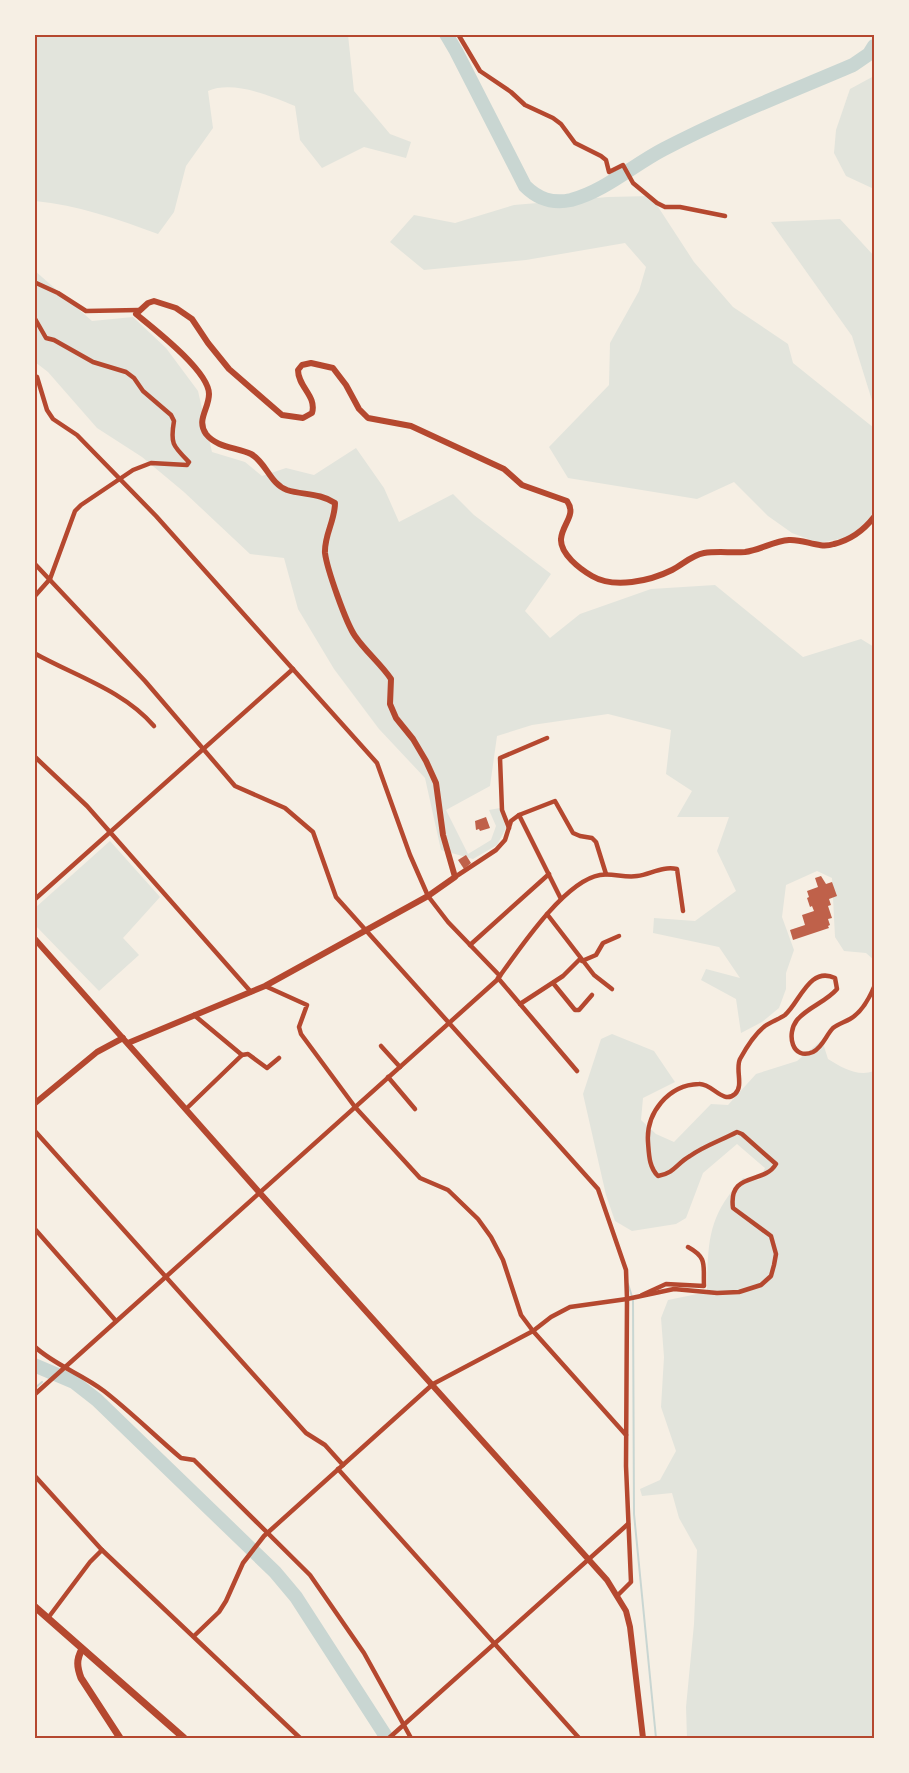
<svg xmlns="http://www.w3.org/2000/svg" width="909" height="1773" font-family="Jost,sans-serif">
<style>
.green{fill:#e2e4dc}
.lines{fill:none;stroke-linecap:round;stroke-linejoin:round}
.stream{stroke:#c9d6d2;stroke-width:2}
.river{stroke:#c9d6d2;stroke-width:14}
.building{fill:#bf614a}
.minor{stroke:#b5482f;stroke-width:4.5}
.tertiary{stroke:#b5482f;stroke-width:6}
.secondary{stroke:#b5482f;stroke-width:7}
.neatline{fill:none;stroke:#b5482f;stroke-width:2}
</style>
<rect width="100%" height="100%" fill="#f6efe4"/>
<!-- green -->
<g class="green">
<path d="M34 35H348L354 91 390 134 411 142 406 158 364 147 322 168 300 140 295 106C271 96 233 80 208 91L213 128 186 166 174 212 158 234C117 219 78 205 35 201Z"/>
<polygon points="874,76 874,189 846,176 834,153 836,130 850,89"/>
<polygon points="651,196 694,262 733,307 788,344 793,363 874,428 874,519 860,535 819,543 792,533 768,516 734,482 697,499 568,478 549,447 609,385 610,343 639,291 646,267 625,243 526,260 424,270 390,242 414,215 455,223 514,205 608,197"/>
<polygon points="840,219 874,256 874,407 852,336 771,222"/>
<polygon points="34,270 92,321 133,317 166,348 198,391 212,452 245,462 262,476 286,468 314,475 356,448 384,488 399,522 453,494 474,515 551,574 525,611 550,638 580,614 651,589 715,585 803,657 861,639 874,647 874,960 866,953 844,951 835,937 832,878 817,871 786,885 782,917 794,950 786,973 786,989 779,1008 762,1022 741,1033 736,999 701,980 706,969 740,978 719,947 653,933 654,918 695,921 736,891 717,851 729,817 677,817 692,791 666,774 671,730 608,714 532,725 497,736 490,786 446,810 468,854 491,840 496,826 489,810 500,808 506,828 497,845 473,859 441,850 425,778 379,729 334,669 298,609 284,558 250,554 184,492 142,457 97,428 48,372 35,362"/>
<polygon points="110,841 160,897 123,938 139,955 99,991 35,925 35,908"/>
<path d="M612 1034 654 1051 675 1082 643 1098 641 1120 656 1134 674 1142 711 1104 728 1105 756 1074 797 1061 822 1040 828 1059C842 1068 858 1077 874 1071V1738H687L686 1707 694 1624 697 1550 679 1518 672 1493 642 1496 640 1489 660 1480 676 1451 661 1407 664 1357 661 1318 668 1300 707 1292C708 1242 707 1217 743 1178L759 1180 765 1168 737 1144 703 1173 686 1218 676 1224 632 1231 615 1221 606 1195 583 1094 601 1039Z"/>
</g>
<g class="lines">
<!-- stream -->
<g class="stream">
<polyline points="628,1284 633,1300 634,1514 656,1738"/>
<polyline points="34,1389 42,1382"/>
</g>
<!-- river -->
<g class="river">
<path d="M446 34 456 51 525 186C538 199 552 204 571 200 605 191 633 165 664 149 725 117 790 92 853 65L869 54 874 46"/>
<polyline points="34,1365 74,1382 97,1400 275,1572 296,1597 387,1738"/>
</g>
</g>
<!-- building -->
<g class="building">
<polygon points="486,817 490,828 480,831 479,829 476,830 475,821"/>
<polygon points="466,855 471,863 464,869 458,860"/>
<polygon points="821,876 826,884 832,882 837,896 829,899 831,905 828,906 832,918 828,919 830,925 828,926 829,928 793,940 790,930 805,925 802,915 814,911 812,906 810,907 807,898 809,897 807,891 818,887 815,878"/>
</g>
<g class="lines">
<!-- minor -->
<g class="minor">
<polyline points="458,34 480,71 511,92 525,105 553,118 561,124 575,143 601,156 606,160 609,172 623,165 633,183 657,203 665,207 680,207 725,216"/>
<polyline points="34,282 58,293 86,311 139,310"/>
<path d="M34 317 46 338 54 340 93 362 126 372 134 378 143 391 171 415 174 421C170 444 173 446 189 462L187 465 151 463 133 470 81 505 75 511 50 579 34 597"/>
<polyline points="34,376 37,377 47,410 53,419 77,435 156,516 377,763 410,855 428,896 448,922 500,976"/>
<polyline points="34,563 145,681 235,786 285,808 313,832 336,897 598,1189 626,1270 627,1299 626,1466 631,1582 618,1595"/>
<path d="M34 653C75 676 123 690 154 726"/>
<polyline points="34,756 87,806 251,992"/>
<polyline points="519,815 561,899"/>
<polyline points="509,828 502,810 500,758 547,738"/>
<polyline points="455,877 496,850 505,840 511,821 519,815 555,801 573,833 580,836 592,838 596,842 606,874"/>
<polyline points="34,900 293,669"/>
<polyline points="547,914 594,975 612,989"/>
<polyline points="470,945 549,874"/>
<polyline points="582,961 596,955 603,943 619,936"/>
<polyline points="498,978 577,1071"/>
<polyline points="553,983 575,1010 579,1010 592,995"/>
<polyline points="265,986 307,1005 299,1027 301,1034 355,1107 420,1178 448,1190 478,1219 491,1237 503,1260 521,1315 533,1331 626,1435"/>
<polyline points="520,1004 563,976 580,959"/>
<polyline points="381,1046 400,1067"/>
<polyline points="242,1055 248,1054 267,1068 279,1058"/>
<polyline points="388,1077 415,1109"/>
<polyline points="186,1109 242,1055 194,1015"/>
<polyline points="34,1130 306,1433 325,1445 343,1465"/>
<polyline points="34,1228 116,1321"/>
<path d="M642 1295 666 1284 704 1286C703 1265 708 1258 688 1247"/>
<path d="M34 1346C54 1365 82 1374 104 1391 131 1412 155 1436 181 1458L194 1460 310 1575 364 1653 411 1738"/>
<path d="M34 1395 497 980C518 951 564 881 600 875 612 873 625 878 637 876 651 874 662 866 677 869L683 911"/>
<polyline points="338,1469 579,1738"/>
<polyline points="34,1475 102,1550 300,1738"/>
<polyline points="48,1618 90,1562 102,1550"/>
<path d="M194 1636 219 1612 226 1601 243 1563 264 1536 433 1384 533 1331 551 1317 570 1307 627 1299 674 1289 717 1293 739 1292 761 1285 771 1276 774 1265 776 1254 771 1236 733 1208C728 1171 764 1185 776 1164L742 1134 737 1132C722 1140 704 1146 690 1156 677 1163 675 1173 658 1176 649 1167 649 1155 648 1142 646 1113 668 1085 699 1084 712 1083 723 1105 735 1094 744 1086 735 1069 740 1059 746 1048 756 1033 765 1026 771 1022 779 1019 785 1015 800 1002 809 966 835 978L837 989C826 1002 808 1007 797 1020 786 1034 792 1061 813 1052 823 1047 826 1035 833 1028 838 1024 845 1022 850 1019 862 1012 869 999 874 987"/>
<polyline points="389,1738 628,1524"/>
</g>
<!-- tertiary -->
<g class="tertiary">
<polyline points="34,938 259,1192 607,1580 626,1611 630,1627 643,1738"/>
<path d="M128 1043 265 986 428 896 455 877 443 835 436 783 426 761 413 739 396 718 390 704 391 679C381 664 366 652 355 636 346 623 327 569 325 553 324 535 335 521 335 503 320 493 303 495 287 490 270 484 266 462 251 454 237 447 217 448 206 434 196 420 209 409 209 394 209 371 153 328 136 314L148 303 154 301 176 308 192 319 208 343 229 369 282 415 303 418 312 413C317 396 298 387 298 370L302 365 311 363 333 368 346 385 359 409 368 418 411 426 504 469 522 485 567 501C577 515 562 524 561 539 560 554 580 569 592 576 614 589 650 581 672 570 682 565 692 555 704 553 717 551 732 553 745 552 760 550 774 541 789 540 805 539 818 549 834 544 850 540 864 530 874 517"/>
<polyline points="34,1104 97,1052 123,1038"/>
</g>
<!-- secondary -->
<g class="secondary">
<polyline points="34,1606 184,1738"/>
<path d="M82 1649C76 1660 77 1667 81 1678L120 1738"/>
</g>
</g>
<!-- border -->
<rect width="909" height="1773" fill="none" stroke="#f6efe4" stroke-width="72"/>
<rect x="36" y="36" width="837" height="1701" class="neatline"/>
</svg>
